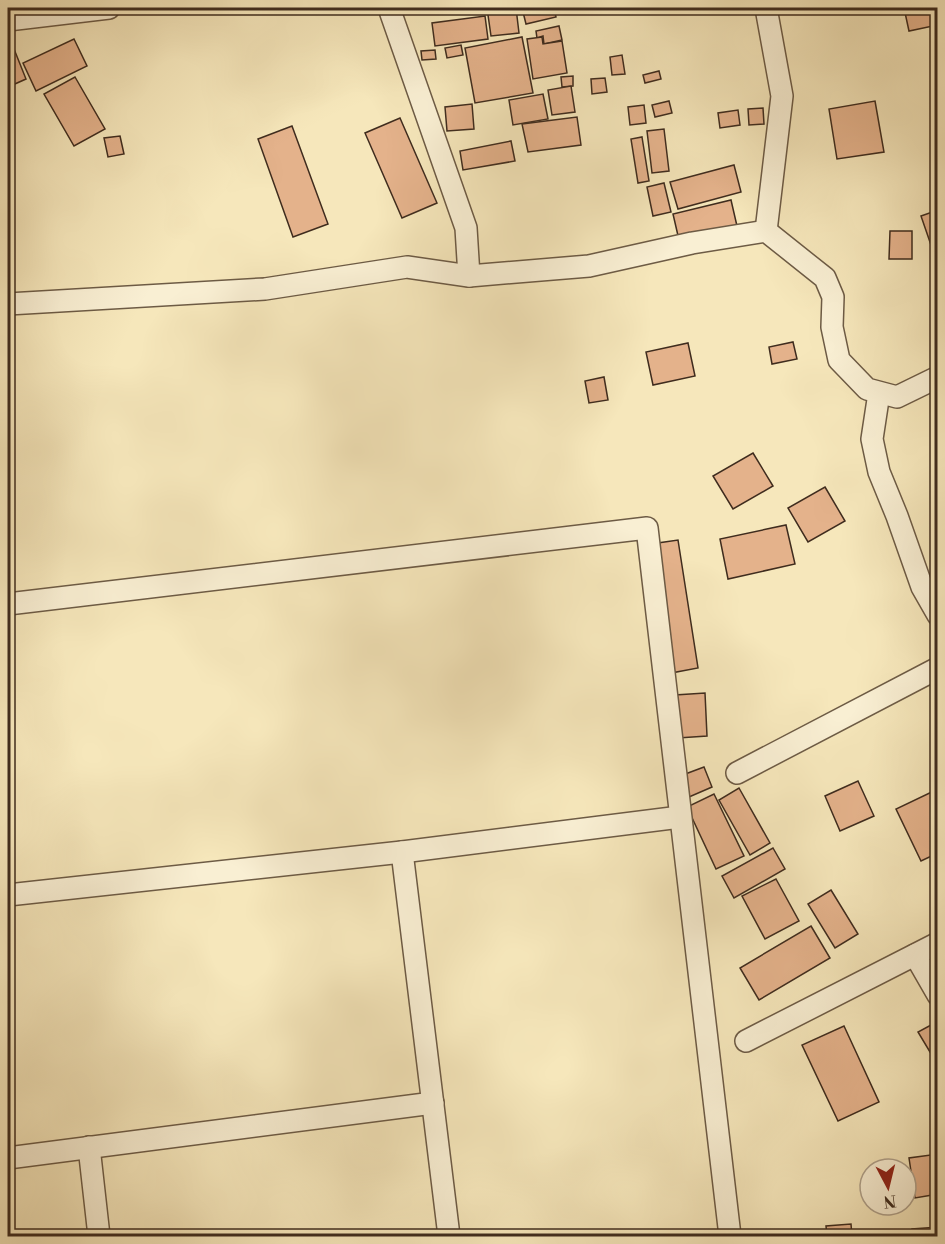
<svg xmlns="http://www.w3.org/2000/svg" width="945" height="1244" font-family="'Libre Bodoni',serif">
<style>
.building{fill:#e4b28b;stroke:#3f2c1e;stroke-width:1.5}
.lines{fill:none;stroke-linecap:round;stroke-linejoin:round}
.minor-casing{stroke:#6d5b45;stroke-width:24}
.minor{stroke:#f9efd3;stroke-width:21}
</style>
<rect width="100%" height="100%" fill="#f6e7bb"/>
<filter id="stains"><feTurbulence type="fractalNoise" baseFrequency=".00333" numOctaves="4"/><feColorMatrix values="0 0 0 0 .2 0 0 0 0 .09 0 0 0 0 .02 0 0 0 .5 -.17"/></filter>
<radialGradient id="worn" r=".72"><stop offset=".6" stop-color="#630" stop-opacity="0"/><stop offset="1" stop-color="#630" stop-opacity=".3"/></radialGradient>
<!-- building -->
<g class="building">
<polygon points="487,8 516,8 519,33 491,36"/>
<polygon points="522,8 554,8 556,17 526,24"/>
<polygon points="705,8 719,8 720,12 706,14"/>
<polygon points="904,8 929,8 933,26 909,31"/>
<polygon points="485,16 488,39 435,46 432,23"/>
<polygon points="559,26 562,40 544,44 543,36 537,38 536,31"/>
<polygon points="522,37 533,93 475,103 465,48"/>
<polygon points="542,37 543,44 562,41 567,73 533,79 527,39"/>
<polygon points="74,39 87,66 36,91 23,63"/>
<polygon points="461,45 463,55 447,58 445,48"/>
<polygon points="14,49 26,79 8,87 8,51"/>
<polygon points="435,50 436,59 422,60 421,51"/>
<polygon points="622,55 625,74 612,75 610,57"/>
<polygon points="659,71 661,79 645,83 643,75"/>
<polygon points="573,76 573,86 562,87 561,77"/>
<polygon points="75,77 105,129 74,146 44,94"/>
<polygon points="605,78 607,92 592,94 591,79"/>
<polygon points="571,86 575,112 552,115 548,90"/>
<polygon points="543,94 548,119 513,125 509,100"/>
<polygon points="669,101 672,113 655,117 652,105"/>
<polygon points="875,101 884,152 837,159 829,109"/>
<polygon points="472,104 474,129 447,131 445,107"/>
<polygon points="644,105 646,123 630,125 628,107"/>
<polygon points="763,108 764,124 749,125 748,109"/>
<polygon points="738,110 740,125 720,128 718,113"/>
<polygon points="577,117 581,145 528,152 522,124"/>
<polygon points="400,118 437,203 402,218 365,133"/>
<polygon points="292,126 328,224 293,237 258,139"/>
<polygon points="664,129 669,171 652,173 647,131"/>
<polygon points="120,136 124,154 108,157 104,138"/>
<polygon points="642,137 649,181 638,183 631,139"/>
<polygon points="511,141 515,161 463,170 460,151"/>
<polygon points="734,165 741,192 678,209 670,182"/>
<polygon points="664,183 671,212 653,216 647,187"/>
<polygon points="731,200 737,226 679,240 673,214"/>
<polygon points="938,210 938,243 931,245 921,216"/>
<polygon points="890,231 912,231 912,259 889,259"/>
<polygon points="793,342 797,359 772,364 769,347"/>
<polygon points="688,343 695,376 653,385 646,352"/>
<polygon points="604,377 608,400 589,403 585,381"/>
<polygon points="753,453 773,486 733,509 713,476"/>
<polygon points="825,487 845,521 808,542 788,508"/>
<polygon points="786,525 795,564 728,579 720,539"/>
<polygon points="678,540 698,668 671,673 651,544"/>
<polygon points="705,693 707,736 678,738 675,695"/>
<polygon points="704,767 712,787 689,797 680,776"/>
<polygon points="858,781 874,816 840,831 825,796"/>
<polygon points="739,788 770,843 750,855 719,800"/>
<polygon points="938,789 938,853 921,861 896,809"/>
<polygon points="714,794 744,856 716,869 687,807"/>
<polygon points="773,848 785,869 734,898 722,876"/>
<polygon points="776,879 799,921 765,939 742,896"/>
<polygon points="831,890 858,934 835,948 808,904"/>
<polygon points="811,926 830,958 759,1000 740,968"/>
<polygon points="931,1025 938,1036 938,1061 936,1062 918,1032"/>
<polygon points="844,1026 879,1102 838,1121 802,1045"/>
<polygon points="938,1154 938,1194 915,1198 909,1158"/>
<polygon points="851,1224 852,1236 827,1236 826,1226"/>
<polygon points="938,1227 938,1236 912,1236 912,1229"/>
</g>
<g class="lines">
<defs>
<g id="minor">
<polyline points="389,8 466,228 469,276"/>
<polyline points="8,20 109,8"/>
<polyline points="766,231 782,96 766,8"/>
<polyline points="8,304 265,289 407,267 469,276 589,266 692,243 766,231 825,278 833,297 832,327 839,360 867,389 897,397 938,377"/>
<polyline points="879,393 872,439 879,472 897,516 922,587 938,615"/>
<polyline points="8,604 647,528 730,1236"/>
<polyline points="737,773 938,668"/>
<polyline points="402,852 449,1236"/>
<polyline points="8,895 402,852 680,817"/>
<polyline points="915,955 938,995"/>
<polyline points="746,1041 938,943"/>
<polyline points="89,1147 99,1236"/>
<polyline points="8,1158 433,1103"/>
</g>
</defs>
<!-- minor casing -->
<use href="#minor" class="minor-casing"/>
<!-- minor -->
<use href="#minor" class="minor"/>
</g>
<!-- margin -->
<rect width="945" height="1244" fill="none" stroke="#f6e7bb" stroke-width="30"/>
<rect x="9" y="9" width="927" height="1226" fill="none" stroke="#3f2c1e" stroke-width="3"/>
<rect x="15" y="15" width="915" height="1214" fill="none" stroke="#3f2c1e" stroke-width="1.5"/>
<!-- north arrow -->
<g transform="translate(888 1187) rotate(173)"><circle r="28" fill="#f9efd3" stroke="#afa18b" stroke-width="1.5"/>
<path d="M0-4.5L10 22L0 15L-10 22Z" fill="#8f2418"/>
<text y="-9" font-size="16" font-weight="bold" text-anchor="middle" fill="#3f2c1e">N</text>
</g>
<rect width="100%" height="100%" filter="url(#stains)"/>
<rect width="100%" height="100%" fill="url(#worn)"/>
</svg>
